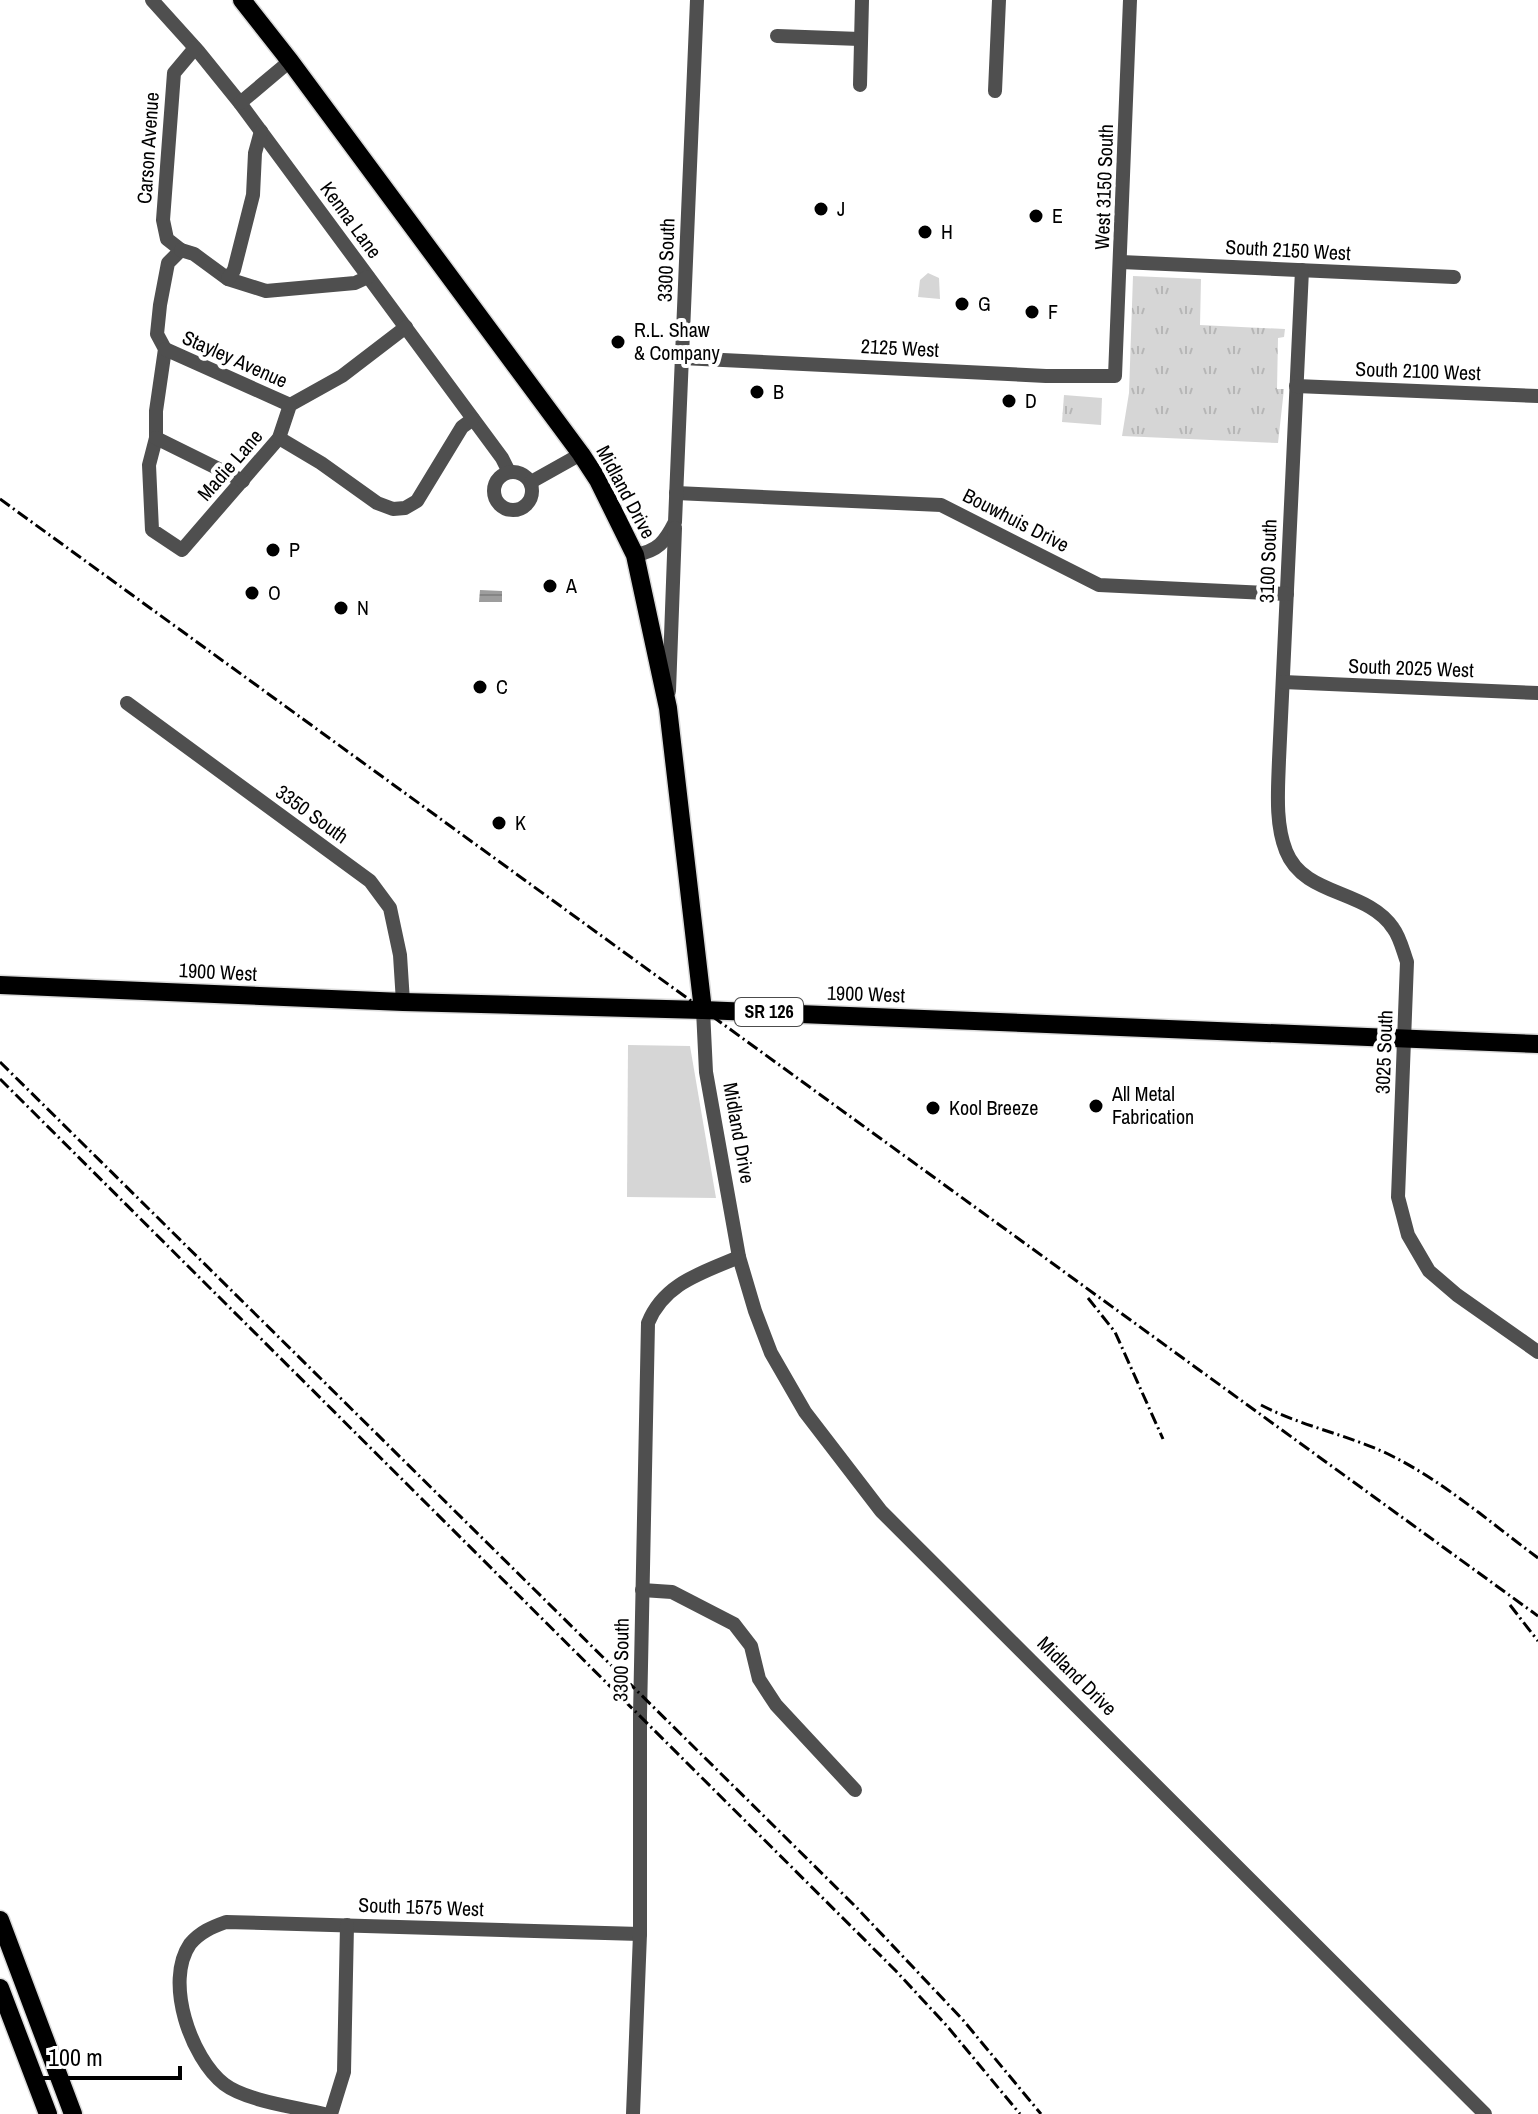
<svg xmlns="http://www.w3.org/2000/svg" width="1538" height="2114" font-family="'Archivo Narrow',sans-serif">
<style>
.grass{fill:#d6d6d6}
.park{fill:url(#park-tufts)}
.water{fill:url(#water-rules)}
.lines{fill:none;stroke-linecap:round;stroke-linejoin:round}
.major-casing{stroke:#dbdbdb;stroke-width:21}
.minor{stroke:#4f4f4f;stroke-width:14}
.major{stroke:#000;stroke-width:18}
.rail{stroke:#000;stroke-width:3;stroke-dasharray:12 4 2 4;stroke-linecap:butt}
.poi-dot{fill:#000;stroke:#fff;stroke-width:3}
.labels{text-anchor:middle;stroke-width:8;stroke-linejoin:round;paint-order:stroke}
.shield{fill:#fff;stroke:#4c4c4c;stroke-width:2}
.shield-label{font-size:18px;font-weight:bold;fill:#000}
.street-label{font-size:20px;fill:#000;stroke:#fff}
.poi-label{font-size:20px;fill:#000;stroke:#fff;text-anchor:start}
</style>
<defs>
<pattern id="park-tufts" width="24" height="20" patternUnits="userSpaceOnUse" patternTransform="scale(2)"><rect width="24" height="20" fill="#d6d6d6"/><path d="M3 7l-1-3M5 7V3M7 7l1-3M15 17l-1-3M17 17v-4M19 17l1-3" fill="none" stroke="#b6b6b6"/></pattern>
<pattern id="water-rules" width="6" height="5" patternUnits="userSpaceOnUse" patternTransform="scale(2)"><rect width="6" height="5" fill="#9d9d9d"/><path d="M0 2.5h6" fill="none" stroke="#858585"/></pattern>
</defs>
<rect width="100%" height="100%" fill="#fff"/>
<!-- grass -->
<g class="grass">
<polygon points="928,273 939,278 940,299 918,297 920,280"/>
<polygon points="628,1045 690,1046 716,1198 627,1197"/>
</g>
<!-- park -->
<g class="park">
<polygon points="1133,276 1201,279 1200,325 1285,329 1284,337 1278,338 1277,389 1284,389 1278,443 1122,436 1129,393"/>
<polygon points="1064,395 1102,398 1101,425 1062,422"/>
</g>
<!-- water -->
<polygon class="water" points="480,590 502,591 502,602 479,602"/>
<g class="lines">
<defs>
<g id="major">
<polyline points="242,0 290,61 581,454 598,480 635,555 668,708 703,1010"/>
<polyline points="0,985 403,1002 703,1010 1538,1044"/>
<polyline points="0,1920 73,2114"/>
<polyline points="0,1988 48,2114"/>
</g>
</defs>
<!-- major casing -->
<use href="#major" class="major-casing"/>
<!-- minor -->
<g class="minor">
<polyline points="152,0 198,51 240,103 502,458 509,472"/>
<polyline points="777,36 860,39"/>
<polyline points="195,48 174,73 163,220 167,239 181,250 168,263 160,305 157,334 165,349 156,411 156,438 149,465 152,530 182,550 279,438 290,405 342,376 406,327"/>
<polyline points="860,85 862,0"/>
<polyline points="995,91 999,0"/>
<polyline points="240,103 290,61"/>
<polyline points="181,250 194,254 228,279 266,291 355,283 368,277"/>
<polyline points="1121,262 1454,277"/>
<path d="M1302 270 1279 760C1278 790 1275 823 1286 851 1304 897 1367 889 1393 928 1400 937 1403 951 1407 962L1398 1197 1408 1235 1429 1271 1457 1295 1538 1352"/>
<polyline points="228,279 234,270 253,195 255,153 261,131"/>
<polyline points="165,349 290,405"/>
<polyline points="682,358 1046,376 1115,376 1130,0"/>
<polyline points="1296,386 1538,396"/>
<polyline points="156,438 243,481"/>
<polyline points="279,438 321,463 377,503 393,509 405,508 417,501 462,427 473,419"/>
<circle cx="513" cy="491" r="19"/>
<polyline points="531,482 581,454"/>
<polyline points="676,493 941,505 1099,585 1287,594"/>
<path d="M635 555C658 551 665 542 675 522L697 0"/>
<polyline points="1283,682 1538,693"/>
<polyline points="669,691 675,528"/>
<polyline points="127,703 370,881 390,908 400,955 403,1002"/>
<polyline points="703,1010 706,1072 739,1257 755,1311 771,1353 805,1412 881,1511 1485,2114"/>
<polyline points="642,1590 672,1592 734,1624 751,1646 759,1679 776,1705 855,1790"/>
<path d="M324 2114C296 2107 246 2101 224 2084 191 2058 164 1982 190 1944 200 1932 212 1927 226 1922L640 1934"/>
<polyline points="331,2114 344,2072 347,1925"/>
<path d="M633 2114 640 1934V1715L648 1323C664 1283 702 1273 739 1257"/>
</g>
<!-- major -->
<use href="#major" class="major"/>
<!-- rail -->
<g class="rail">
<polyline points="0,499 1538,1616"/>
<polyline points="0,1062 857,1908 963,2020 1041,2114"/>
<polyline points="0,1079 896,1971 947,2026 1020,2114"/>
<polyline points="1088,1298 1115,1332 1163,1439"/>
<path d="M1261 1405C1303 1427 1350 1435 1392 1456 1444 1482 1491 1523 1538 1558"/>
<polyline points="1510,1605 1538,1641"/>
</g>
</g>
<!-- markers -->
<g class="poi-dot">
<circle cx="821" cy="209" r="8"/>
<circle cx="1036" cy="216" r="8"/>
<circle cx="925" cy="232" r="8"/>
<circle cx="962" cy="304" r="8"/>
<circle cx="1032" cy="312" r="8"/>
<circle cx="618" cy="342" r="8"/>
<circle cx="757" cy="392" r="8"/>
<circle cx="1009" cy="401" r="8"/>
<circle cx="273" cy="550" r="8"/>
<circle cx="550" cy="586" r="8"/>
<circle cx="252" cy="593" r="8"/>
<circle cx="341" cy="608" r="8"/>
<circle cx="480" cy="687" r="8"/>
<circle cx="499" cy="823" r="8"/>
<circle cx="1096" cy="1106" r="8"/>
<circle cx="933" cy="1108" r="8"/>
</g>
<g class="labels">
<!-- shield labels -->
<rect class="shield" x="735" y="998" width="68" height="28" rx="6"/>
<g class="shield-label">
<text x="769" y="1018">SR 126</text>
</g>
<!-- street labels -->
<g class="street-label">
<text transform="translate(148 148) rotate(-86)" y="7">Carson Avenue</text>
<text transform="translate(1104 187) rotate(-88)" y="7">West 3150 South</text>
<text transform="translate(351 220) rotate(54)" y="7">Kenna Lane</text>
<text transform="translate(1288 250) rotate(3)" y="7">South 2150 West</text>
<text transform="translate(666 260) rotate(-88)" y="7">3300 South</text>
<text transform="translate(900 348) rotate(3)" y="7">2125 West</text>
<text transform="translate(235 359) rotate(24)" y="7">Stayley Avenue</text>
<text transform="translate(1418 371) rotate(2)" y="7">South 2100 West</text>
<text transform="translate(230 465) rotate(-49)" y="7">Madie Lane</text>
<text transform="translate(626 492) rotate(62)" y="7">Midland Drive</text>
<text transform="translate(1016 520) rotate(27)" y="7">Bouwhuis Drive</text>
<text transform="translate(1268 561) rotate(-88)" y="7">3100 South</text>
<text transform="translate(1411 668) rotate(2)" y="7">South 2025 West</text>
<text transform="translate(312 814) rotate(36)" y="7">3350 South</text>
<text transform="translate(218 972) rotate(3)" y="7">1900 West</text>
<text transform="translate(866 994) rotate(2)" y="7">1900 West</text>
<text transform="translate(1384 1052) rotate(-88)" y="7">3025 South</text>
<text transform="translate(739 1133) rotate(80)" y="7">Midland Drive</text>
<text transform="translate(621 1660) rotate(-89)" y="7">3300 South</text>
<text transform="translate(1077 1676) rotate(45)" y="7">Midland Drive</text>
<text transform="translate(421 1907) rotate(2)" y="7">South 1575 West</text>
</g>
<!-- poi labels -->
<g class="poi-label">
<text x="837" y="216">J</text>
<text x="1052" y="223">E</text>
<text x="941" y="239">H</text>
<text x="978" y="311">G</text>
<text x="1048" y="319">F</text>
<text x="634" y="337">R.L. Shaw<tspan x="634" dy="23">&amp; Company</tspan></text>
<text x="773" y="399">B</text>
<text x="1025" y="408">D</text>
<text x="289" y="557">P</text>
<text x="566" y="593">A</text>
<text x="268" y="600">O</text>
<text x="357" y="615">N</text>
<text x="496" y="694">C</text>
<text x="515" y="830">K</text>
<text x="1112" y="1101">All Metal<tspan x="1112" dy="23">Fabrication</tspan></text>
<text x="949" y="1115">Kool Breeze</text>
</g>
</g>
<!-- scale -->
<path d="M36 2066v12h144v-12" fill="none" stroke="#000000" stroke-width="4"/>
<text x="48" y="2066" font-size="24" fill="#000000" stroke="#ffffff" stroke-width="6" paint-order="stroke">100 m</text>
</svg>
